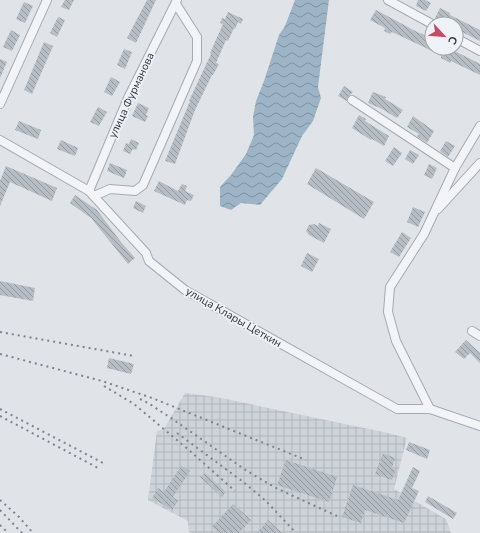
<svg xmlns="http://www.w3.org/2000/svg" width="480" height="533" font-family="'Nunito Sans',sans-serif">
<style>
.industrial{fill:url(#industrial-grid)}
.water{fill:url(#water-waves)}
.building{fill:url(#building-back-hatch)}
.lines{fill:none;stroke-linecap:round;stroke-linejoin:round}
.street-casing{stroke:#a5abb2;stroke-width:10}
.street{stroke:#f2f4f7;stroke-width:8}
.rail{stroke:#7a8491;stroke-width:2;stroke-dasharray:2 4;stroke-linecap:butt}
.labels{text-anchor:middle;stroke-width:3.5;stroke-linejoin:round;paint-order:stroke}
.street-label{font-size:11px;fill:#29333f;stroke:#eff2f6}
</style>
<defs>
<pattern id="industrial-grid" width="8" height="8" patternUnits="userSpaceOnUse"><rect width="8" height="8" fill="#ced3da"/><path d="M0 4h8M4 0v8" fill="none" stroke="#b1b6bc"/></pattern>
<pattern id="water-waves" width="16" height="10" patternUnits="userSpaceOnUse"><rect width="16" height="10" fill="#9db4c6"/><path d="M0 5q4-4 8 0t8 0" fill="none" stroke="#8093a2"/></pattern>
<pattern id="building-back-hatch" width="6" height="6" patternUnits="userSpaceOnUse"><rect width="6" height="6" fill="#b7bdc5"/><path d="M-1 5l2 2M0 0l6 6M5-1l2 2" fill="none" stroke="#959aa1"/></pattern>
</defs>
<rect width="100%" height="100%" fill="#e0e4e8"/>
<!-- industrial -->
<polygon class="industrial" points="185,393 216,397 388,433 407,438 394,489 446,519 451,533 192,533 189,532 188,521 148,500 157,431 164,429"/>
<!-- water -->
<polygon class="water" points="295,0 329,0 318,87 321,98 313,121 302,136 282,179 260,205 241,203 231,210 220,206 220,187 231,175 246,154 254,135 253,117 256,101 264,81 279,35 285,26"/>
<!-- building -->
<g class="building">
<polygon points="65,0 74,0 69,10 61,7"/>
<polygon points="147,0 156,0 136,43 127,38"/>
<polygon points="418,0 425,0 431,3 426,11 416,6"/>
<polygon points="24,2 33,6 25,23 16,19"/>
<polygon points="440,8 450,13 450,15 480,30 480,41 456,29 456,24 448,24 435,18"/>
<polygon points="376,10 421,34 421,33 432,39 432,48 449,48 480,64 480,75 451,61 450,63 441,58 441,56 426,48 392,32 390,34 384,31 385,28 370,20"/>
<polygon points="228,12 243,19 241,24 238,22 235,29 234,28 228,41 226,40 216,63 219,64 213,75 212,75 195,110 175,164 165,161 190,101 189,101 211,54 210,53 223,24 220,23 222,18 225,19"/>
<polygon points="58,17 65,20 57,37 50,33"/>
<polygon points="11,30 20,35 12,51 3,47"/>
<polygon points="44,42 53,46 32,94 24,90"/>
<polygon points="124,49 132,52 125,69 117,65"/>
<polygon points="0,59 7,62 0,78"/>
<polygon points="111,77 120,82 112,96 104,92"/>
<polygon points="344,86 353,92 348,97 347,101 338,96"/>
<polygon points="373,92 386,97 385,99 403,110 397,118 382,109 368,103"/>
<polygon points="138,103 149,108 146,115 148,116 145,122 132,116"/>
<polygon points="98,107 107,112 99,126 90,122"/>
<polygon points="359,115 366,119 365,121 389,136 384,146 372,139 371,140 352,128"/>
<polygon points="413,116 434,131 427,143 417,136 419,134 407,127"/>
<polygon points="19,121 41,130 38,139 15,130"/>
<polygon points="131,139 139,143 136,150 133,149 130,154 123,151 126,143 129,144"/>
<polygon points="61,140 78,148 75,156 57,149"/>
<polygon points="446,141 455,146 448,157 440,151"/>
<polygon points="394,147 402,153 393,166 385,161"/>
<polygon points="410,150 419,155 413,164 405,159"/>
<polygon points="110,163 127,170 124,178 107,171"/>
<polygon points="429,164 437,168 432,179 424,175"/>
<polygon points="6,166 57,188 52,201 10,182 0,206 0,181"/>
<polygon points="316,168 374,202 364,219 307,184"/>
<polygon points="159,181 178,191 182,184 187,186 185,191 194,195 191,201 187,200 185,205 154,191"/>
<polygon points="75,195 97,210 121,242 135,258 128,264 91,218 70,203"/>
<polygon points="136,201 146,206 143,213 133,208"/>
<polygon points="413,207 425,212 418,227 407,222"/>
<polygon points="319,223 331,229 324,243 309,235 306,231 309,225 314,224 318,226"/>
<polygon points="402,232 411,238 399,257 390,252"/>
<polygon points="307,253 319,259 312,272 301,266"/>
<polygon points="0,281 35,288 33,301 0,295"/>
<polygon points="466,340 480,353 480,363 470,353 464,359 455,352"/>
<polygon points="109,358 134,364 131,374 107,368"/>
<polygon points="409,442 430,450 427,459 406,450"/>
<polygon points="383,453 395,458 392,468 396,470 392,480 375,474"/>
<polygon points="286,460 337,477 329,502 277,485"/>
<polygon points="181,466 190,471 173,497 178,501 172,510 152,498 158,488 164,492"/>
<polygon points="413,467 420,471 412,488 419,491 404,523 365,510 361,523 342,517 353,485 398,500"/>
<polygon points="205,473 226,492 222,497 200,477"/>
<polygon points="428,496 457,513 453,519 425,502"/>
<polygon points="233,504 251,520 239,533 219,533 212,527"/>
<polygon points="268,520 282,533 257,533"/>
</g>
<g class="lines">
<defs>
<g id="street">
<polyline points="388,0 432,24"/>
<polyline points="456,38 480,51"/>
<polyline points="352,100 455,168"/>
<polyline points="0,104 47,0"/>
<polyline points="0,140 89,191 146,253 149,261 185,290 397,409 430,409 480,426"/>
<polyline points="89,191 128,98 177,0"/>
<polyline points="94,196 110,189 135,191 143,185 197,61 197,37 176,4"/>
<polyline points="438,209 480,163"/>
<polyline points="472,331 480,336"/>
<polyline points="430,409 396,341 388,312 390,287 424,234 455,168 480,126"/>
</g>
</defs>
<!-- street casing -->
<use href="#street" class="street-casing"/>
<!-- street -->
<use href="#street" class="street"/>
<!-- rail -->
<g class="rail">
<polyline points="0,332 134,356"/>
<polyline points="0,354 102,381 152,398 306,460"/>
<polyline points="104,386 134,404 190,451 235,491"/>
<polyline points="140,399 148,403 171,418 247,471 276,488 337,516"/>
<polyline points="0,409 103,463"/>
<polyline points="0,416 100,469"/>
<polyline points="177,433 242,481 266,501 296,533"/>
<polyline points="0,500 19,517 33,533"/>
<polyline points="0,510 22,533"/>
<polyline points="0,525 8,533"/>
</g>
</g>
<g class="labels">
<!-- street labels -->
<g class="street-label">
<text transform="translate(131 95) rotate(-65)" y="4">улица Фурманова</text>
<text transform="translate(234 317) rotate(30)" y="4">улица Клары Цеткин</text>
</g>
</g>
<!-- north arrow -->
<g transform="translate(444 36) rotate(116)"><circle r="19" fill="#eff2f6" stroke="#a0a6ad"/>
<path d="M0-3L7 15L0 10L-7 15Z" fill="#c74b66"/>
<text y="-6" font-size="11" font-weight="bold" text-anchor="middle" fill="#29333f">С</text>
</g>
</svg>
